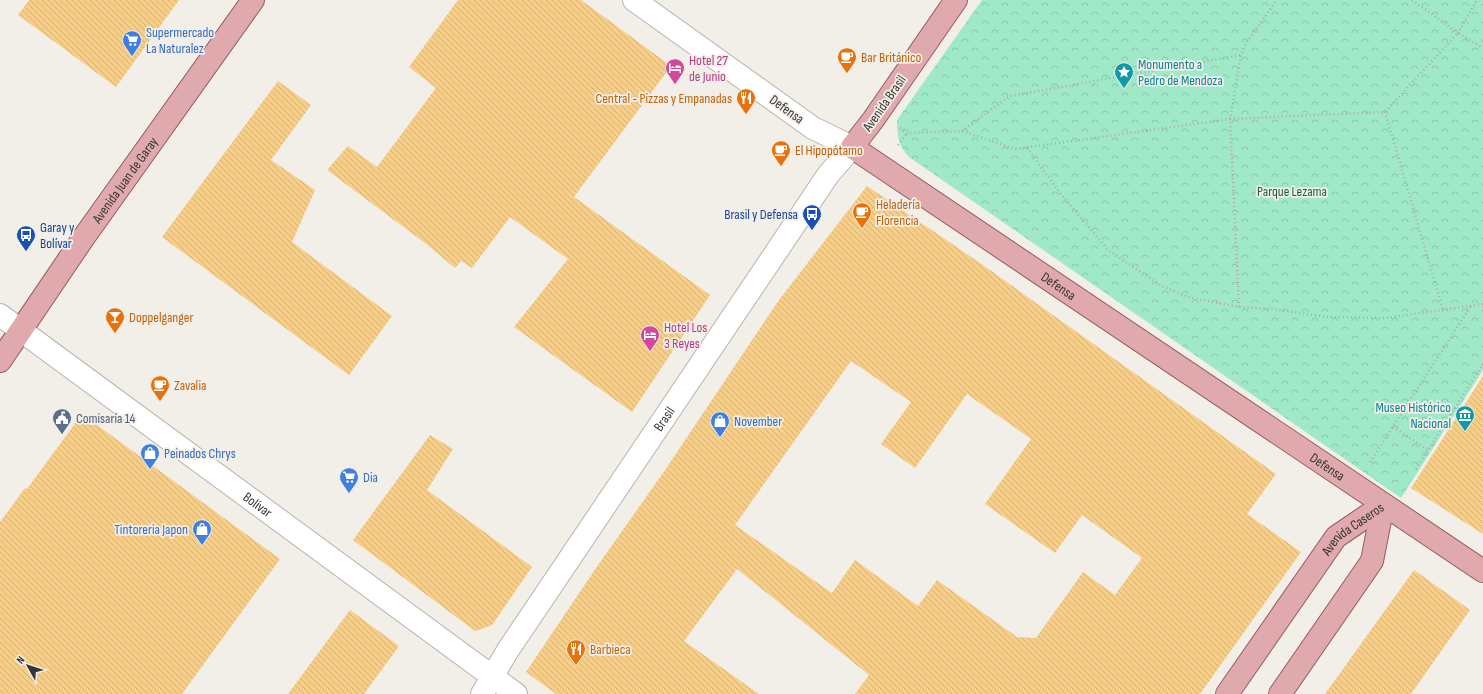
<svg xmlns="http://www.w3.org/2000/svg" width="1483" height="694" font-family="'Sofia Sans Condensed',sans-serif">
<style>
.park{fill:url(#park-crowns)}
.building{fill:url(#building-back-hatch);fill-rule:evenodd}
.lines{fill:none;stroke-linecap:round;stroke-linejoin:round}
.minor-casing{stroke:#b7b4af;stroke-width:24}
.major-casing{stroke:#965b5f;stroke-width:24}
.path{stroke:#adaba6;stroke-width:2.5;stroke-dasharray:1 3;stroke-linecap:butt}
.minor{stroke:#fff;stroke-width:22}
.major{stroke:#dfa9ad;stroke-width:22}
.labels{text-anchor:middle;stroke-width:3.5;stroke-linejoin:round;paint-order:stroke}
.shop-label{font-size:14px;fill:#366cbe;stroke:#f2efe9;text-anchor:start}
.food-label{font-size:14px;fill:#c56008;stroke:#f2efe9;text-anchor:start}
.hotel-label{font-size:14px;fill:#b23c85;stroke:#f2efe9;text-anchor:start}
.culture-label{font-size:14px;fill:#0d838f;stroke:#f2efe9;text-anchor:start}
.street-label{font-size:14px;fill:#363533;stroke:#f2efe9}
.park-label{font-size:14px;fill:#195d45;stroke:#f2efe9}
.transit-label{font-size:14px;fill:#164399;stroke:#f2efe9;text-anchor:end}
.service-label{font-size:14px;fill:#4e5e75;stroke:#f2efe9;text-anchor:start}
</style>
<defs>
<pattern id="park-crowns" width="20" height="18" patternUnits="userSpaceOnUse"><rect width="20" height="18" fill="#9fe8c8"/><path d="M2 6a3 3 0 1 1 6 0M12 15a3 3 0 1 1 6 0" fill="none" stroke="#8ac8ac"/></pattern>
<pattern id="building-back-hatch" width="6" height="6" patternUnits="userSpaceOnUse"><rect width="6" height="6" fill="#f8cd86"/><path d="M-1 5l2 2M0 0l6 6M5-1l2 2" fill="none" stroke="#d5b174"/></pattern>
</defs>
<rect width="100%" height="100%" fill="#f2efe9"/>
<!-- park -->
<path class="park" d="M982 0H1483V370L1401 498 909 157C898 146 897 135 897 120Z"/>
<!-- building -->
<g class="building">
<polygon points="29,0 179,0 116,87 18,15"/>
<polygon points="458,0 581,0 671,66 574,197 710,295 632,412 514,327 568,259 510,217 472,268 461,261 455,268 425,243 327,170 348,146 377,167 436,88 409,67"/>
<polygon points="278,81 311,105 271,160 315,190 292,242 392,316 349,375 162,237"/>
<path d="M867 186 980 263 1276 474 1247 514 1301 552 1200 694H855L869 675 737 569 684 641 759 694H556L526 672 596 568 663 473 779 300ZM851 361 911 402 881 444 915 468 967 394 1031 439 985 504 1055 553 1082 515 1142 558 1115 595 1083 572 1036 638 1017 637 937 580 918 606 855 560 832 593 735 525Z"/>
<polygon points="1483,376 1483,534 1411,488"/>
<polygon points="82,414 280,559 182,694 0,694 0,522 25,488 27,489"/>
<polygon points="430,435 453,449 427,490 532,567 492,625 482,629 475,631 353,540"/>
<polygon points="1414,570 1470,610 1411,694 1325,694"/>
<polygon points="350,610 399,646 364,694 288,694"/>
</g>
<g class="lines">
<defs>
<g id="minor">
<path id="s1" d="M0 315 516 694"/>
<path id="s2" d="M482 694 508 650 828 175 852 147 813 128 634 0"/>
</g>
<g id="major">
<path id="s3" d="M956 0 873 120 852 147 1483 571"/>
<path id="s4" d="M0 361 84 237 253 0"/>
<path id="s5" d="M1227 694 1336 537 1383 505"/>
<polyline points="1280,694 1372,561 1383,505"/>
</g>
</defs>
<!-- minor casing -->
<use href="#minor" class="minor-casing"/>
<!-- major casing -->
<use href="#major" class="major-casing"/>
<!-- path -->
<g class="path">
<polyline points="1412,0 1458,33 1477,0"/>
<polyline points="1385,112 1443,310"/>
<polyline points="900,128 907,133 962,131 1015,149 1230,119 1241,55 1246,43 1277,0"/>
<polyline points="962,131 1010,96 1241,55"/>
<polyline points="898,145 907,133"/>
<polyline points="1027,148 1060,193 1108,250 1162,286 1188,297 1239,307 1272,309 1326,317 1386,318 1483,304"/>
<polyline points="1239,307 1230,119 1385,112 1458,33 1483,48"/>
<polyline points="1393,427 1428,450"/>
<polyline points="1370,462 1471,306"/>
<polyline points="1416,469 1483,364"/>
</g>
<!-- minor -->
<use href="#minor" class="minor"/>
<!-- major -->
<use href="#major" class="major"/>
</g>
<!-- icons -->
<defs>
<symbol id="supermarket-pin" viewBox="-11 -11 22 30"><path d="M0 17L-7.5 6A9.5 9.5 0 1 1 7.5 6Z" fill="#3f7fe0" stroke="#f2efe9"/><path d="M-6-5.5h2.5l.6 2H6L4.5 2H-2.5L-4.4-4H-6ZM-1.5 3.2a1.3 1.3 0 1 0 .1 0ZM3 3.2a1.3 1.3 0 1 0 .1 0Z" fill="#fff"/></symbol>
<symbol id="cafe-pin" viewBox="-11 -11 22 30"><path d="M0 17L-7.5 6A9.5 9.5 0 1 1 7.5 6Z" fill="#e8710a" stroke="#f2efe9"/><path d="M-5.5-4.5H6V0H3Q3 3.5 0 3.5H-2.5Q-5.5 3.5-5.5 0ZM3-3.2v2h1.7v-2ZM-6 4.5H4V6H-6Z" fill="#fff"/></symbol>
<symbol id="hotel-pin" viewBox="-11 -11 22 30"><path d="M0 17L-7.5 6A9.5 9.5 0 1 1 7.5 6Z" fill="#d1479c" stroke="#f2efe9"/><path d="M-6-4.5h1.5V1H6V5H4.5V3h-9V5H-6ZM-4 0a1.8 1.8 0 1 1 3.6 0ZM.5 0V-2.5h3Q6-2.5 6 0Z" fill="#fff"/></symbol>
<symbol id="sight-pin" viewBox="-11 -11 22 30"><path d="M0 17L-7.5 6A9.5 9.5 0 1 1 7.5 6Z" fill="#0f9aa8" stroke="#f2efe9"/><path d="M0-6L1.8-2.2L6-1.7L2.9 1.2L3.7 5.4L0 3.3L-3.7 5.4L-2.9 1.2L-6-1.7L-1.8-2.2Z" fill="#fff"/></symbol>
<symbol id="restaurant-pin" viewBox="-11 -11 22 30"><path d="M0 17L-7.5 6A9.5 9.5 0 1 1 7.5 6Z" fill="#e8710a" stroke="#f2efe9"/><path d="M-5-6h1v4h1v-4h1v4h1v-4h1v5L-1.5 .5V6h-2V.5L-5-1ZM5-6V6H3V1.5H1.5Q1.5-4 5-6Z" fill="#fff"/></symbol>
<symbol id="bus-pin" viewBox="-11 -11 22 30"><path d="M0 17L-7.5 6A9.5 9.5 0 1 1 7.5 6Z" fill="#1a4fb4" stroke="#f2efe9"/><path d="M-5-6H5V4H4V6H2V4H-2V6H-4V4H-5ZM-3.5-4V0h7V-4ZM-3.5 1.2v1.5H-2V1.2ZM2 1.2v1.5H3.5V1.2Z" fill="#fff"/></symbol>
<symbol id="bar-pin" viewBox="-11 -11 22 30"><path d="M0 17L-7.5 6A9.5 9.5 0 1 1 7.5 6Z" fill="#e8710a" stroke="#f2efe9"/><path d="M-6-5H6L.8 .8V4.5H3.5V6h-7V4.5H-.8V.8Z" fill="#fff"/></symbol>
<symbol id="museum-pin" viewBox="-11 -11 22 30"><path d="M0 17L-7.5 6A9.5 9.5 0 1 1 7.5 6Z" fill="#0f9aa8" stroke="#f2efe9"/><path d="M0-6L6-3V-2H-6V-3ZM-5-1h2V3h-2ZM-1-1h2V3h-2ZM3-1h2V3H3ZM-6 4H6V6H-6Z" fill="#fff"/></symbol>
<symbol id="civic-pin" viewBox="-11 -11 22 30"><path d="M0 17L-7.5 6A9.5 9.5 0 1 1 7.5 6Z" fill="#5c6f8a" stroke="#f2efe9"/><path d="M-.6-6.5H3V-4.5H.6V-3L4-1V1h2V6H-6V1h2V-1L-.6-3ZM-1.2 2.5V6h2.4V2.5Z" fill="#fff"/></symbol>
<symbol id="shop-pin" viewBox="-11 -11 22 30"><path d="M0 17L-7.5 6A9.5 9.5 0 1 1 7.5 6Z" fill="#3f7fe0" stroke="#f2efe9"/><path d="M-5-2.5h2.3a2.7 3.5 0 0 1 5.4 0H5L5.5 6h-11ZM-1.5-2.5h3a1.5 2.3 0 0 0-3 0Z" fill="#fff"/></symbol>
</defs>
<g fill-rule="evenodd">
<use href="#supermarket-pin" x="121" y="29" width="22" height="30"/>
<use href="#cafe-pin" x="836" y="46" width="22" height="30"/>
<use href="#hotel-pin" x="664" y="57" width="22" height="30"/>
<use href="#sight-pin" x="1113" y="61" width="22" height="30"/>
<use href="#restaurant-pin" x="735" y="87" width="22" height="30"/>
<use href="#cafe-pin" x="770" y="139" width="22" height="30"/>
<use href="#cafe-pin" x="851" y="201" width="22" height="30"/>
<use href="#bus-pin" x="801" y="203" width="22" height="30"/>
<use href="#bus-pin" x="15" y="224" width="22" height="30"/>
<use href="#bar-pin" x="104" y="306" width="22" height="30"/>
<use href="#hotel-pin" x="639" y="324" width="22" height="30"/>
<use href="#cafe-pin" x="149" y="374" width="22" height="30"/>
<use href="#museum-pin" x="1454" y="404" width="22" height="30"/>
<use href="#civic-pin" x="51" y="407" width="22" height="30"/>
<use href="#shop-pin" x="709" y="410" width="22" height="30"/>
<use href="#shop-pin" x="139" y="442" width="22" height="30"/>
<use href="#supermarket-pin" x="338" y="466" width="22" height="30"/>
<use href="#shop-pin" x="191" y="518" width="22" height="30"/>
<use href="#restaurant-pin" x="565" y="638" width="22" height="30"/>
</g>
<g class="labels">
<!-- shop labels -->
<g class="shop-label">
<text x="146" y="37">Supermercado<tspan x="146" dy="16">La Naturalez</tspan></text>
<text x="734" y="426">November</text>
<text x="164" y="458">Peinados Chrys</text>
<text x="363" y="482">Dia</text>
<text x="188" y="534" text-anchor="end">Tintoreria Japon</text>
</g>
<!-- food labels -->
<g class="food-label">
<text x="861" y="62">Bar Británico</text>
<text x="732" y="103" text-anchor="end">Central - Pizzas y Empanadas</text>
<text x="795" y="155">El Hipopótamo</text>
<text x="876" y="209">Heladería<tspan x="876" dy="16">Florencia</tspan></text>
<text x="129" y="322">Doppelganger</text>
<text x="174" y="390">Zavalia</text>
<text x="590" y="654">Barbieca</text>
</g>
<!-- hotel labels -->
<g class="hotel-label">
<text x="689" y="65">Hotel 27<tspan x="689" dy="16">de Junio</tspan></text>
<text x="664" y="332">Hotel Los<tspan x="664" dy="16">3 Reyes</tspan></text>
</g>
<!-- culture labels -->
<g class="culture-label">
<text x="1138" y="69">Monumento a<tspan x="1138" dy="16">Pedro de Mendoza</tspan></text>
<text x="1451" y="412" text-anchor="end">Museo Histórico<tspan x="1451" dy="16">Nacional</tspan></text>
</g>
<!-- street labels -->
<g class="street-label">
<text transform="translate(884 103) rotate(-55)" y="5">Avenida Brasil</text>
<text transform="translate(787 109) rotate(36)" y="5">Defensa</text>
<text dy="5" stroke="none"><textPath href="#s4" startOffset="220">Avenida Juan de Garay</textPath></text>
<text dy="5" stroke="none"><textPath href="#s3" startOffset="429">Defensa</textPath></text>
<text dy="5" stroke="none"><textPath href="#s2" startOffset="330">Brasil</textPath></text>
<text dy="5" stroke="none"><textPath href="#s3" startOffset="753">Defensa</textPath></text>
<text dy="5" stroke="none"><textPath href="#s1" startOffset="320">Bolívar</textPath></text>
<text dy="5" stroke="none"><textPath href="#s5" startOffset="209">Avenida Caseros</textPath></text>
</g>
<!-- park labels -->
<g class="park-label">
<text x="1292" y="196">Parque Lezama</text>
</g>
<!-- transit labels -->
<g class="transit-label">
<text x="798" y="219">Brasil y Defensa</text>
<text x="40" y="232" text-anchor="start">Garay y<tspan x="40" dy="16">Bolívar</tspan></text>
</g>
<!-- service labels -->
<g class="service-label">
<text x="76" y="423">Comisaría 14</text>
</g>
</g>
<!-- north arrow -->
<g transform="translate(28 666) rotate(309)" stroke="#f2efe9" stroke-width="3" paint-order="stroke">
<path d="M0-3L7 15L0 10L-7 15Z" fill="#363533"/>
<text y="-6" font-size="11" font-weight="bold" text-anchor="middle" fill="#363533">N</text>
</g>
</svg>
